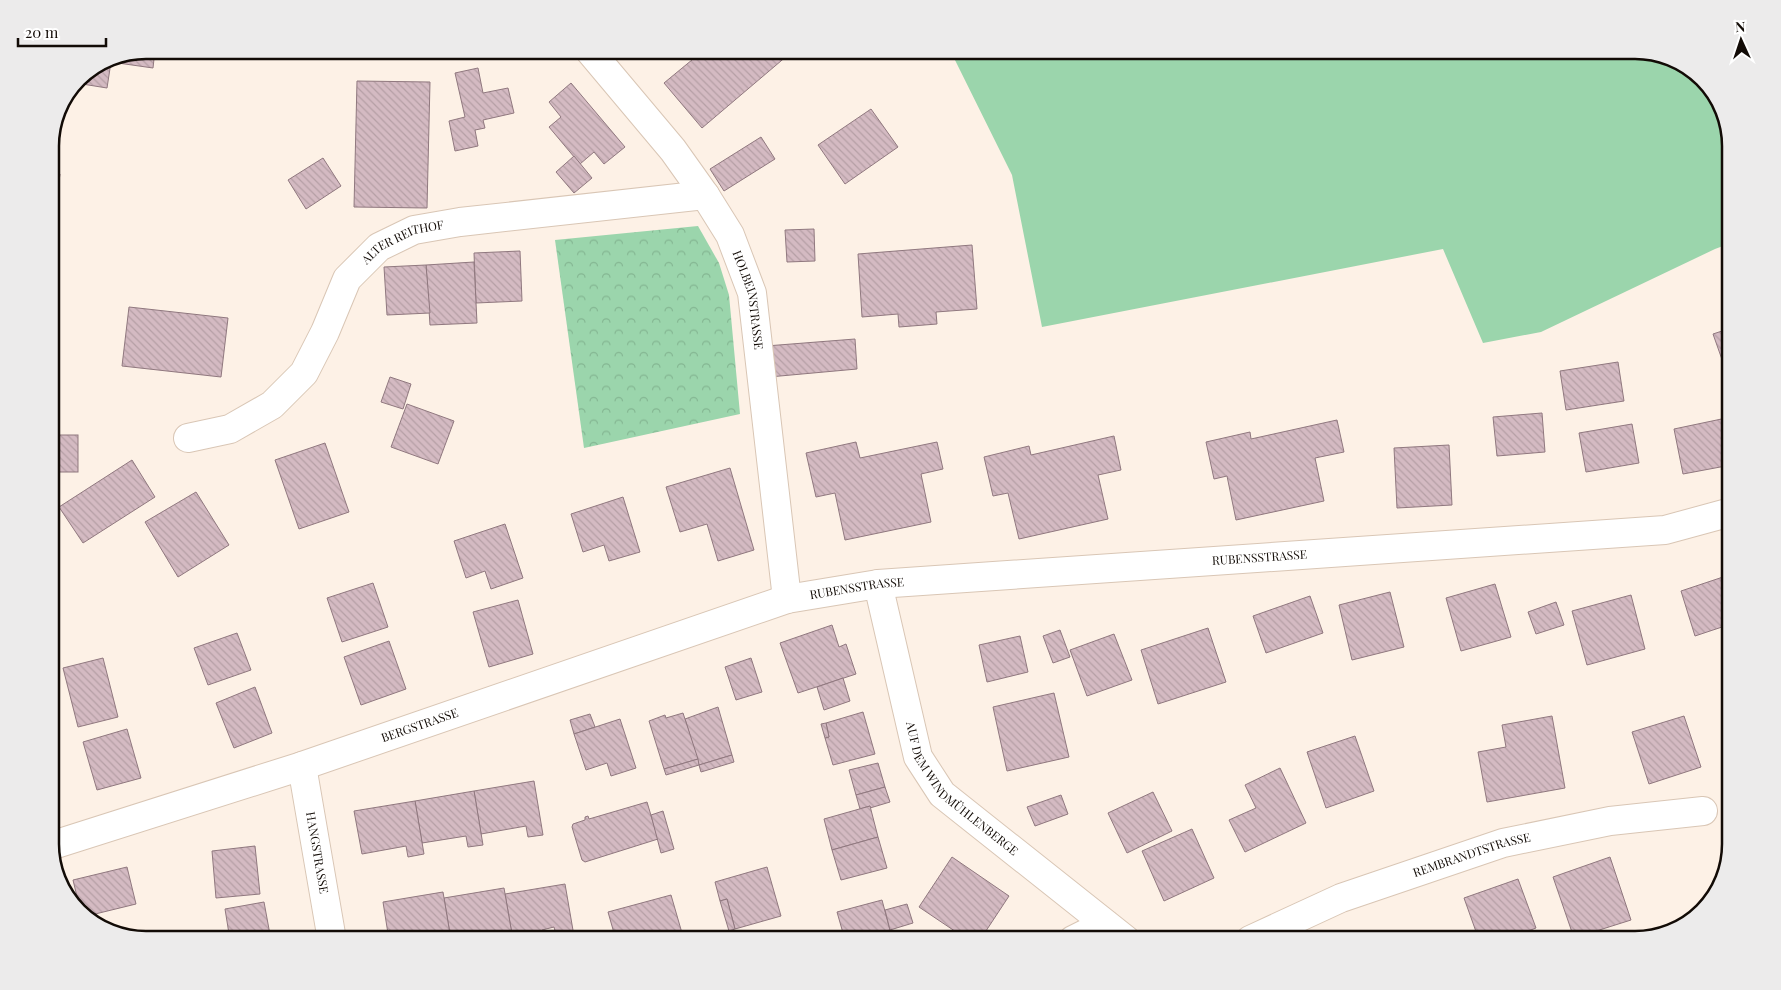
<svg xmlns="http://www.w3.org/2000/svg" width="1781" height="990" font-family="'Playfair Display',serif">
<style>
.grass{fill:#9bd5ac}
.park{fill:url(#park-crowns)}
.building{fill:url(#building-back-hatch);stroke:#90787f}
.lines{fill:none;stroke-linecap:round;stroke-linejoin:round}
.minor-casing{stroke:#d9c6b5;stroke-width:30}
.minor{stroke:#fff;stroke-width:28}
.labels{text-anchor:middle;stroke-width:5;stroke-linejoin:round;paint-order:stroke}
.street-label{font-size:12px;fill:#120b06;stroke:#fff}
.rim{fill:none;stroke:#120b06;stroke-width:2.5}
</style>
<defs>
<pattern id="park-crowns" width="20" height="18" patternUnits="userSpaceOnUse" patternTransform="scale(1.25)"><rect width="20" height="18" fill="#9bd5ac"/><path d="M2 6a3 3 0 1 1 6 0M12 15a3 3 0 1 1 6 0" fill="none" stroke="#84b692"/></pattern>
<pattern id="building-back-hatch" width="6" height="6" patternUnits="userSpaceOnUse" patternTransform="scale(1.25)"><rect width="6" height="6" fill="#d4bac2"/><path d="M-1 5l2 2M0 0l6 6M5-1l2 2" fill="none" stroke="#b59fa5"/></pattern>
</defs>
<rect width="100%" height="100%" fill="#fdf1e6"/>
<!-- grass -->
<polygon class="grass" points="950,50 1635,50 1678,60 1715,93 1731,140 1731,243 1715,249 1541,332 1483,343 1443,249 1042,327 1012,175"/>
<!-- park -->
<polygon class="park" points="698,226 719,263 729,295 740,414 584,448 555,240"/>
<!-- building -->
<g class="building">
<polygon points="146,50 155,50 153,68 111,62 107,88 76,83 78,78 110,57"/>
<polygon points="704,50 784,50 788,55 702,128 664,83"/>
<polygon points="478,68 483,93 508,88 514,113 483,120 485,128 475,130 478,146 455,151 449,121 465,117 455,73"/>
<polygon points="357,81 430,82 427,208 354,207"/>
<polygon points="571,83 625,147 604,164 594,152 580,164 549,127 561,117 549,102"/>
<polygon points="871,109 898,147 845,184 818,145"/>
<polygon points="64,110 54,173 60,174 56,203 50,202 50,140"/>
<polygon points="761,137 775,159 724,191 710,169"/>
<polygon points="574,156 592,178 574,193 556,172"/>
<polygon points="323,158 341,186 306,209 288,180"/>
<polygon points="814,229 815,261 787,262 785,230"/>
<polygon points="972,245 977,309 936,312 937,324 899,327 898,314 862,317 858,254"/>
<polygon points="520,251 522,301 476,303 474,253"/>
<polygon points="474,262 477,323 430,325 426,265"/>
<polygon points="426,265 430,313 387,315 384,267"/>
<polygon points="129,307 228,318 221,377 122,366"/>
<polygon points="1731,328 1731,385 1713,334"/>
<polygon points="855,339 857,369 769,377 766,346"/>
<polygon points="1618,362 1624,401 1566,410 1560,371"/>
<polygon points="390,377 411,384 403,409 381,402"/>
<polygon points="407,404 454,421 438,464 391,447"/>
<polygon points="1542,413 1545,452 1497,456 1493,417"/>
<polygon points="1731,417 1731,465 1683,474 1674,429"/>
<polygon points="1337,420 1344,452 1315,458 1324,501 1236,520 1227,476 1214,479 1206,442 1250,432 1251,439"/>
<polygon points="1632,424 1639,463 1586,472 1579,433"/>
<rect x="50" y="435" width="28" height="37"/>
<polygon points="1114,436 1121,470 1098,475 1108,519 1019,539 1008,493 993,496 984,457 1029,446 1031,455"/>
<polygon points="856,442 860,458 937,442 943,469 921,474 931,522 845,540 835,493 816,497 806,453"/>
<polygon points="325,443 349,512 299,529 275,460"/>
<polygon points="1449,445 1452,505 1397,508 1394,448"/>
<polygon points="132,460 155,497 83,543 59,507"/>
<polygon points="730,468 754,550 718,561 707,524 680,532 666,487"/>
<polygon points="196,492 229,545 178,577 145,522"/>
<polygon points="623,497 640,552 609,561 604,545 583,552 571,514"/>
<polygon points="505,524 523,578 491,589 485,571 466,578 454,541"/>
<polygon points="1729,575 1731,581 1731,624 1695,636 1681,591"/>
<polygon points="373,583 388,627 342,642 327,598"/>
<polygon points="1495,584 1511,637 1461,651 1446,598"/>
<polygon points="1390,592 1404,647 1352,660 1339,605"/>
<polygon points="1631,595 1645,649 1587,665 1572,611"/>
<polygon points="1310,596 1323,633 1266,653 1253,616"/>
<polygon points="518,600 533,654 489,667 473,612"/>
<polygon points="1556,602 1564,625 1536,634 1528,612"/>
<polygon points="50,607 56,619 50,621"/>
<polygon points="832,625 839,647 846,644 856,674 798,693 780,643"/>
<polygon points="1208,628 1226,682 1158,704 1141,650"/>
<polygon points="1060,630 1070,657 1053,663 1043,636"/>
<polygon points="55,633 59,646 50,648 50,634"/>
<polygon points="237,633 251,670 208,685 194,648"/>
<polygon points="1114,634 1132,680 1087,696 1070,650"/>
<polygon points="1020,636 1028,672 987,682 979,645"/>
<polygon points="389,641 406,689 361,705 344,657"/>
<polygon points="103,658 118,717 78,727 63,668"/>
<polygon points="751,658 762,692 736,700 725,667"/>
<polygon points="843,678 850,701 824,710 817,687"/>
<polygon points="255,687 272,733 234,748 216,703"/>
<polygon points="1054,693 1069,757 1007,771 993,707"/>
<polygon points="718,707 732,755 699,765 685,719"/>
<polygon points="863,712 875,754 833,765 825,738 829,737 826,723"/>
<polygon points="683,713 698,759 664,769 649,721 665,715 666,718"/>
<polygon points="590,714 595,727 574,734 570,720"/>
<polygon points="1552,716 1565,788 1487,802 1478,752 1506,747 1502,725"/>
<polygon points="1684,716 1701,767 1649,784 1632,732"/>
<polygon points="620,719 636,768 611,776 607,763 586,770 574,734"/>
<polygon points="826,723 829,737 825,738 821,724"/>
<polygon points="127,729 141,778 97,790 83,742"/>
<polygon points="1355,736 1374,791 1326,808 1307,752"/>
<polygon points="732,755 734,762 701,772 699,765"/>
<polygon points="698,759 699,765 666,775 664,769"/>
<polygon points="878,763 885,787 856,795 849,770"/>
<polygon points="1280,768 1306,823 1245,852 1229,820 1256,808 1245,785"/>
<polygon points="534,781 543,835 528,837 526,826 481,834 474,791"/>
<polygon points="50,785 57,804 50,806"/>
<polygon points="885,787 890,802 870,808 870,806 860,809 856,795"/>
<polygon points="474,791 483,845 468,847 466,836 422,843 415,801"/>
<polygon points="1153,792 1172,831 1127,853 1108,813"/>
<polygon points="1061,795 1068,814 1035,826 1027,807"/>
<polygon points="415,801 424,854 408,857 406,846 362,854 354,811"/>
<polygon points="647,802 658,839 585,862 582,860 572,827 573,824 585,820 585,817 588,816 589,819"/>
<polygon points="870,806 878,837 832,850 824,819"/>
<polygon points="663,811 674,849 661,853 651,815"/>
<polygon points="1192,829 1214,878 1164,901 1142,851"/>
<polygon points="878,837 887,868 841,880 832,850"/>
<polygon points="255,846 260,894 216,898 212,851"/>
<polygon points="952,857 1009,896 980,940 968,940 919,907"/>
<polygon points="1610,857 1631,920 1574,938 1553,877"/>
<polygon points="127,867 136,904 87,916 80,909 73,880"/>
<polygon points="767,867 781,916 735,929 727,899 720,901 715,882"/>
<polygon points="1518,879 1536,928 1504,940 1479,940 1464,898"/>
<polygon points="565,884 574,936 557,939 554,927 542,930 543,935 513,940 505,894"/>
<polygon points="504,888 513,940 494,940 493,931 481,933 482,938 451,940 444,898"/>
<polygon points="443,892 451,940 433,940 432,935 420,936 420,940 389,940 383,902"/>
<polygon points="671,895 684,940 616,940 608,912"/>
<polygon points="727,899 735,929 729,931 720,901"/>
<polygon points="882,900 890,930 855,940 845,940 837,912"/>
<polygon points="264,902 271,940 230,940 225,909"/>
<polygon points="907,904 913,923 890,930 885,910"/>
<polygon points="1691,918 1683,927 1664,932 1663,929"/>
<polygon points="890,930 893,940 855,940"/>
</g>
<g class="lines">
<defs>
<g id="minor">
<path id="s1" d="M589 50 673 150 705 195 730 235 752 293 787 599"/>
<path id="s2" d="M188 438 230 429 272 405 304 373 325 332 347 279 379 247 414 230 460 222 705 195"/>
<path id="s3" d="M878 584 918 757 942 794 1126 940"/>
<path id="s4" d="M302 766 332 940"/>
<path id="s5" d="M50 846 302 766 787 599 878 584 1665 530 1731 512"/>
<polyline points="1073,940 1105,924"/>
<path id="s6" d="M1250 940 1341 898 1503 843 1610 821 1703 811"/>
</g>
</defs>
<!-- minor casing -->
<use href="#minor" class="minor-casing"/>
<!-- minor -->
<use href="#minor" class="minor"/>
</g>
<g class="labels">
<!-- street labels -->
<g class="street-label">
<text dy="4" stroke="none"><textPath href="#s2" startOffset="309">ALTER REITHOF</textPath></text>
<text dy="4" stroke="none"><textPath href="#s1" startOffset="301">HOLBEINSTRASSE</textPath></text>
<text dy="4" stroke="none"><textPath href="#s5" startOffset="1252">RUBENSSTRASSE</textPath></text>
<text dy="4" stroke="none"><textPath href="#s5" startOffset="848">RUBENSSTRASSE</textPath></text>
<text dy="4" stroke="none"><textPath href="#s5" startOffset="389">BERGSTRASSE</textPath></text>
<text dy="4" stroke="none"><textPath href="#s3" startOffset="229">AUF DEM WINDMÜHLENBERGE</textPath></text>
<text dy="4" stroke="none"><textPath href="#s4" startOffset="88">HANGSTRASSE</textPath></text>
<text dy="4" stroke="none"><textPath href="#s6" startOffset="238">REMBRANDTSTRASSE</textPath></text>
</g>
</g>
<!-- crop -->
<path d="M0 0H1781V990H0ZM146 59H1635A87 87 0 0 1 1722 146V844A87 87 0 0 1 1635 931H146A87 87 0 0 1 59 844V146A87 87 0 0 1 146 59Z" fill="#ecebeb" fill-rule="evenodd"/>
<path class="rim" d="M146 59H1635A87 87 0 0 1 1722 146V844A87 87 0 0 1 1635 931H146A87 87 0 0 1 59 844V146A87 87 0 0 1 146 59Z"/>
<!-- north arrow -->
<g transform="translate(1741 40) rotate(357)" stroke="#ffffff" stroke-width="4" paint-order="stroke">
<path d="M0-4L9 19L0 12L-9 19Z" fill="#120b06"/>
<text y="-8" font-size="14" font-weight="bold" text-anchor="middle" fill="#120b06">N</text>
</g>
<!-- scale -->
<path d="M18 38v8h88v-8" fill="none" stroke="#120b06" stroke-width="2.5"/>
<text x="25" y="38" font-size="15" fill="#120b06" stroke="#ffffff" stroke-width="4" paint-order="stroke">20 m</text>
</svg>
